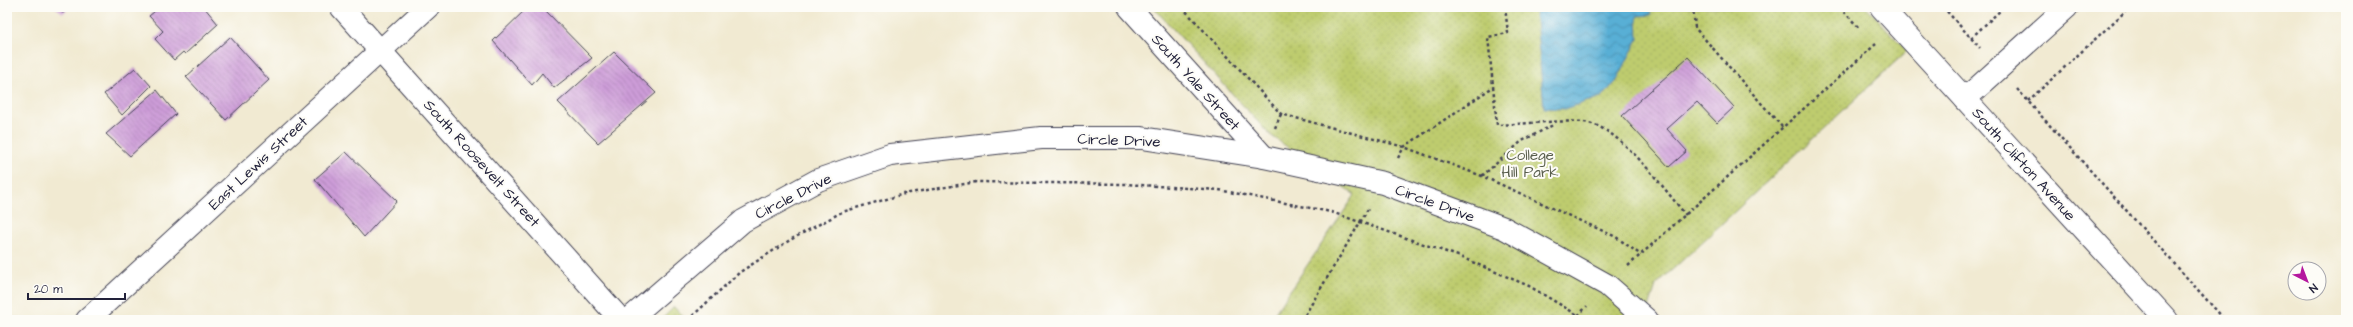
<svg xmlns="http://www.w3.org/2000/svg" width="2353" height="327" font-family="'Architects Daughter',sans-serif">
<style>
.park{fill:url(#park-dots);stroke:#707754}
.water{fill:url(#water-waves);stroke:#3d6888}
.building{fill:url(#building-back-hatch)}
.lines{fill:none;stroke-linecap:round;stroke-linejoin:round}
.minor-casing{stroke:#414052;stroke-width:24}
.path{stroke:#414052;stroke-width:2.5;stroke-dasharray:3 3;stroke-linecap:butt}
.minor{stroke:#fff;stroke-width:22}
.labels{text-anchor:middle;stroke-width:4;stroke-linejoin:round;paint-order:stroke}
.street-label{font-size:15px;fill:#22223b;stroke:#fdfcf7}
.park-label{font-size:15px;fill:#595e4d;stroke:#fdfcf7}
</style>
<defs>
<pattern id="park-dots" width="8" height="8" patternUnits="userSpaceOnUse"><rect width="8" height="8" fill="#becc6e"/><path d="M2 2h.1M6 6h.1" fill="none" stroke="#a3af60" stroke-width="1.8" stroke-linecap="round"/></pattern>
<pattern id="water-waves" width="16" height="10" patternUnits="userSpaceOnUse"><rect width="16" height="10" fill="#58afd5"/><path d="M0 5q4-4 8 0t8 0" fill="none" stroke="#488eae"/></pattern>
<pattern id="building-back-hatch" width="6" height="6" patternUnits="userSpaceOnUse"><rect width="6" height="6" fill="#cd9cd8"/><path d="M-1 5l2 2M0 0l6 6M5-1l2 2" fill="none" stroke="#a67fb0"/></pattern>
</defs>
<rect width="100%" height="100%" fill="#fdfcf7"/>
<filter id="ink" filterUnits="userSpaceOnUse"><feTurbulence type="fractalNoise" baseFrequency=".025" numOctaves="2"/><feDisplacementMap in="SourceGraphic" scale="8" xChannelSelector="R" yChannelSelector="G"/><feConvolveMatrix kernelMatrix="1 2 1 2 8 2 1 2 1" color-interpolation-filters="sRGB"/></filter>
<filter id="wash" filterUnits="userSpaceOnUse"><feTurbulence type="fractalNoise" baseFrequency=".012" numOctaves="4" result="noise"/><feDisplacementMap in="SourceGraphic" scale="16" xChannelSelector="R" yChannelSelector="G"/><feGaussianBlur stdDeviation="0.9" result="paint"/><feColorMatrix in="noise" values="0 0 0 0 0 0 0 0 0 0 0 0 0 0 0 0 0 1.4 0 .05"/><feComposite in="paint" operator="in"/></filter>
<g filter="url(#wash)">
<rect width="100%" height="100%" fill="#f1ead2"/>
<!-- park -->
<g class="park">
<polygon points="1153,7 1867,7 1907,51 1656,285 1645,320 1270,320 1355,195 1269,134"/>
<polygon points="674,307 686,320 661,320"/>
</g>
<!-- water -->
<polygon class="water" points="1535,7 1650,7 1651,15 1637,16 1638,39 1616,82 1601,97 1565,109 1544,108"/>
<g id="blocks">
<!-- building -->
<g class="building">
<polygon points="55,7 70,7 63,13"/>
<polygon points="160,7 204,7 218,24 185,54 183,52 174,60 155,39 163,31 149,16"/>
<polygon points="528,7 542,7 592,58 554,88 542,73 532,85 493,41"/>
<polygon points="230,37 269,80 226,120 186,77"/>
<polygon points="614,52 656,93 598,143 558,102"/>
<polygon points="1688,57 1734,107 1717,123 1697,102 1667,129 1687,151 1669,167 1622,116"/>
<polygon points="135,68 151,86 122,115 104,94"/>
<polygon points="157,90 176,114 130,156 106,134"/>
<polygon points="346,152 397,201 364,237 315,179"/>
</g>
</g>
</g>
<g filter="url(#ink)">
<use href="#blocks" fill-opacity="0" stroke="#414052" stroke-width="1"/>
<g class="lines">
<defs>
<g id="minor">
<polyline points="341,7 621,320"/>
<polyline points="1129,7 1264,157"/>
<polyline points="1881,7 2167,320"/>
<polyline points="1965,99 2067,7"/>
<polyline points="87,320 428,7"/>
<polyline points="628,320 743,221 818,180 890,155 1041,138 1142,138 1264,157 1383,183 1504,228 1607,285 1647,320"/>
</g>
</defs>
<!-- minor casing -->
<use href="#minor" class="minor-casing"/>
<!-- path -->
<g class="path">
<polyline points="1182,7 1281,114 1404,147 1482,176 1616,237 1641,255"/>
<path d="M1505 7 1508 33 1488 37 1497 125C1525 124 1555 120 1583 122 1619 125 1663 188 1686 215"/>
<polyline points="1693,7 1695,28 1783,128"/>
<polyline points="1840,7 1859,28"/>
<polyline points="1943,7 1980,48"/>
<polyline points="1971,38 2004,7"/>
<polyline points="2017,89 2225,320"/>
<polyline points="2028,101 2130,7"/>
<polyline points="1275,128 1281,114"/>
<polyline points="1398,158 1404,147 1493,87"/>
<polyline points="1482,176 1522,141 1555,124"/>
<polyline points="1628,266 1876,44"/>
<polyline points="688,320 740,272 790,240 842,212 904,194 976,182 1125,184 1219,190 1331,212 1458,256 1529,286 1586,320"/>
<polyline points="1302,320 1368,209"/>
<polyline points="1574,320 1587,306"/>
</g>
<!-- minor -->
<use href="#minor" class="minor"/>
</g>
</g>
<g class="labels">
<!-- street labels -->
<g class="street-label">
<text transform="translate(1196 82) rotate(48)" y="5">South Yale Street</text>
<text transform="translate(1119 140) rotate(2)" y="5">Circle Drive</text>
<text transform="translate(258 163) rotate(-43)" y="5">East Lewis Street</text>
<text transform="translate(482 163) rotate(48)" y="5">South Roosevelt Street</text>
<text transform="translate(2024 164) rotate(48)" y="5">South Clifton Avenue</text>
<text transform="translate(793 196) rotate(-27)" y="5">Circle Drive</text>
<text transform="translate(1435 203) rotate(20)" y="5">Circle Drive</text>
</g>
<!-- park labels -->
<g class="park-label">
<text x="1530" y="160">College<tspan x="1530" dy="17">Hill Park</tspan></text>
</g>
</g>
<!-- margin -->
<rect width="2353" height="327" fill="none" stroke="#fdfcf7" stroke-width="24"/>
<!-- north arrow -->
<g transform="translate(2307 281) rotate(138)"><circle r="19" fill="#fdfcf7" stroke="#a5a5ac"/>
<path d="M0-3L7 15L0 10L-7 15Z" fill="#b5179e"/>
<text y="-6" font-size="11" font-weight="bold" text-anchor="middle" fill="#22223b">N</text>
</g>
<!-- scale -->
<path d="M28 293v6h97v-6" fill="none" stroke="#22223b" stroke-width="2"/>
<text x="34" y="293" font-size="12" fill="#22223b" stroke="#fdfcf7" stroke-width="3" paint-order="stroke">20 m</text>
</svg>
